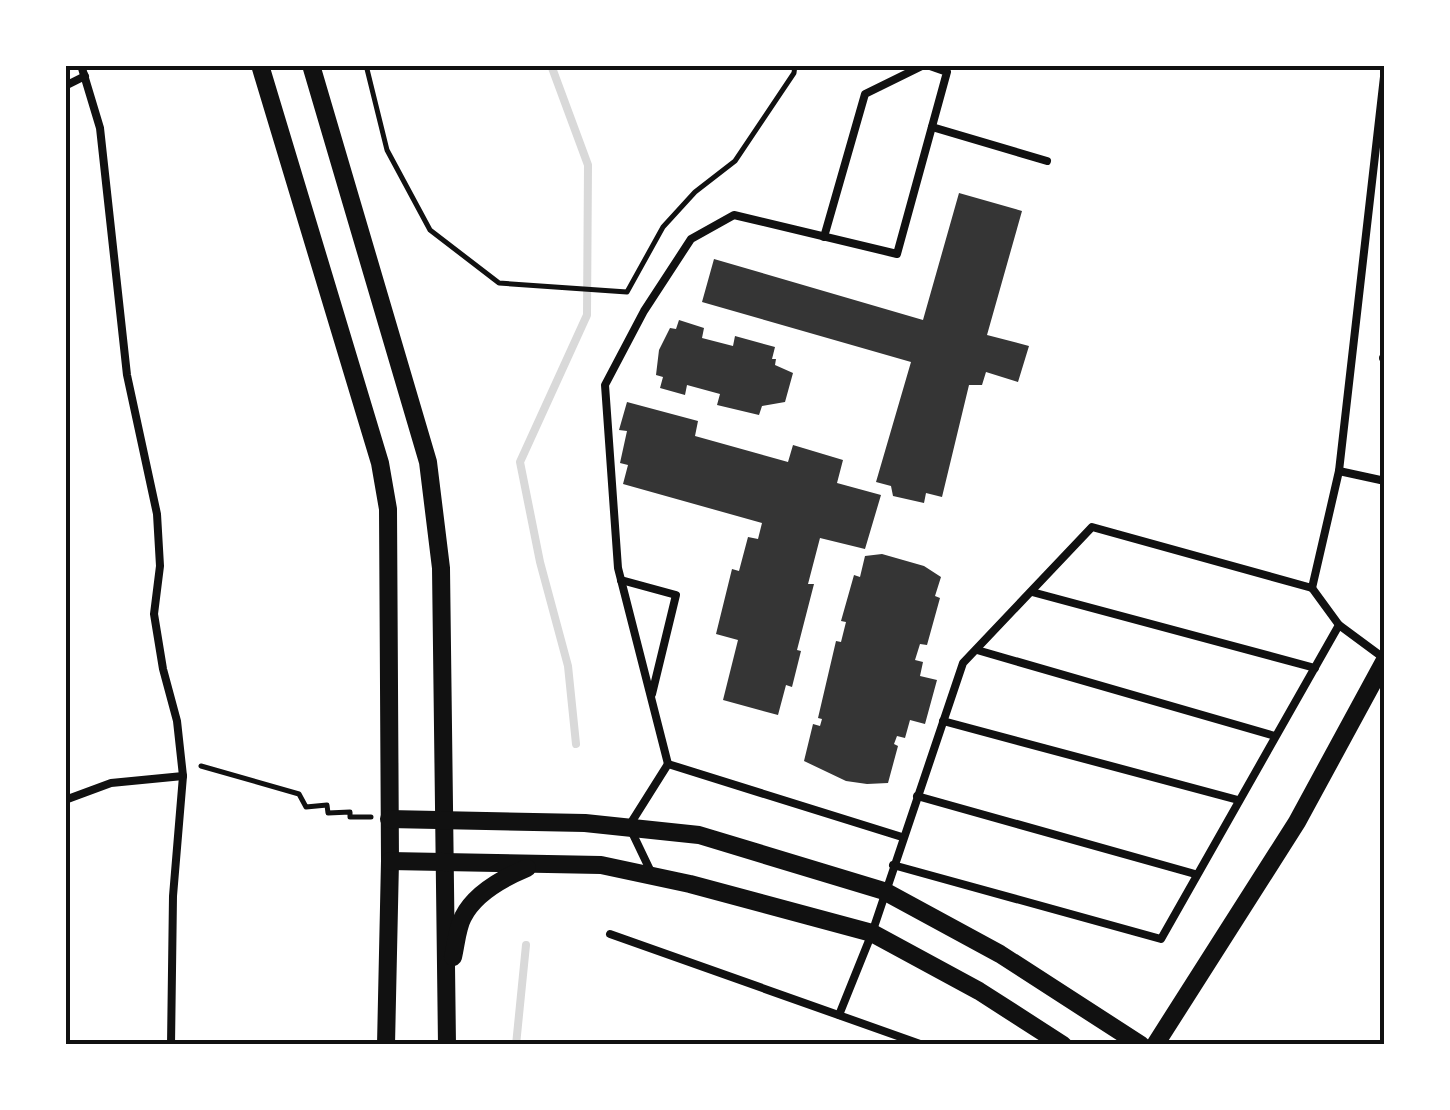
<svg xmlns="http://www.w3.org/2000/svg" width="1450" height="1110" font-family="Cabin,sans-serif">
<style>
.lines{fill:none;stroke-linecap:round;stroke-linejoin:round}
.stream{stroke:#d9d9d9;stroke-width:8}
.building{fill:#353535}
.path{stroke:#111;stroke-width:5}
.service{stroke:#111;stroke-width:8}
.tertiary{stroke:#111;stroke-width:18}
.neatline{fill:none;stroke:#111;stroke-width:4}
</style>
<rect width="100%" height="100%" fill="#fff"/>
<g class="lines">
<!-- stream -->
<g class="stream">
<polyline points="551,65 588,165 587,315 520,462 540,562 568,666 576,744"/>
<polyline points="516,1045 526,945"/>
</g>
</g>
<!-- building -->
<g class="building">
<polygon points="959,193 1022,211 987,335 1029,346 1018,382 986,372 982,385 969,385 942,497 926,493 924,503 893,496 891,486 876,482 911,362 702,302 714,259 923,320"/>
<polygon points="679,320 704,328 702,338 733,346 735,336 775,347 772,359 776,359 775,365 793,373 785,402 762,406 759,415 717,405 720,394 687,385 685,395 660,388 663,377 656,375 659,350 670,328 676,329"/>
<polygon points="627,402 698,421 695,436 788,462 793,445 843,460 837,483 881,495 865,549 820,538 808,584 814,584 797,650 801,651 792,687 786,685 778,715 723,700 738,640 716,634 732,569 739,571 748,537 758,539 762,523 623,484 628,465 620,463 627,431 619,430"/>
<polygon points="882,554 924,566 941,577 935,596 940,598 927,645 920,644 915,660 923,662 920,676 937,680 925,724 910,720 905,738 897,736 894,744 898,746 888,783 867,784 846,781 804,761 813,724 820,726 822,719 818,718 836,641 841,642 846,622 841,621 854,575 860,577 865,556"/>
</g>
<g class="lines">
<!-- path -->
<g class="path">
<polyline points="366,65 387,150 430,230 499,283 627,292 663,227 695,192 735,161 794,73 795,65"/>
<polyline points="201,766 299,794 306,807 327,805 328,813 350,812 350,817 371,817"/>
</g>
<!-- service -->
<g class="service">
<polyline points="81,65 100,128 127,375 157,514 160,566 154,614 163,669 177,721 183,776 173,896 171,1045"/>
<polyline points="65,86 85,76"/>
<polyline points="932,127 1047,161"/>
<polyline points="824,237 865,94 924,65"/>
<polyline points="1383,358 1385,358"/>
<polyline points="1339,471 1385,481"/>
<polyline points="621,580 676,595 652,694"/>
<polyline points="1312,588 1339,471 1385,68"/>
<polyline points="1032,592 1315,668"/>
<polyline points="977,650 1275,736"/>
<polyline points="943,721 1238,800"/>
<polyline points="668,764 618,568 605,385 644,311 691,239 734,215 897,254 947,72 927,65"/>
<polyline points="917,796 1195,874"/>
<polyline points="65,800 111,783 183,776"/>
<polyline points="893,865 1161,939 1339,625 1385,659"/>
<polyline points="651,872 629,826 668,764 902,837"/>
<polyline points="610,934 923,1045"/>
<polyline points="839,1015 872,933 963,663 1092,527 1312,588 1339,625"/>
</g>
<!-- tertiary -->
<g class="tertiary">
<polyline points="260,65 380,463 388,509 390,861 386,1045"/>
<polyline points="311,65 428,462 441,568 447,1045"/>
<polyline points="389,819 585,823 699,835 884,891 1000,954 1141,1045"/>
<polyline points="390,861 601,865 690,884 872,933 979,991 1063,1045"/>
<path d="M453 957C456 945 457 928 463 917 475 893 503 878 527 868"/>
<polyline points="1155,1045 1297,822 1385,660"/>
</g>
</g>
<!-- border -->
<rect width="1450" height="1110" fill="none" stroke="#ffffff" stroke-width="135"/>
<rect x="68" y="68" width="1314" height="974" class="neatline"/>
</svg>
